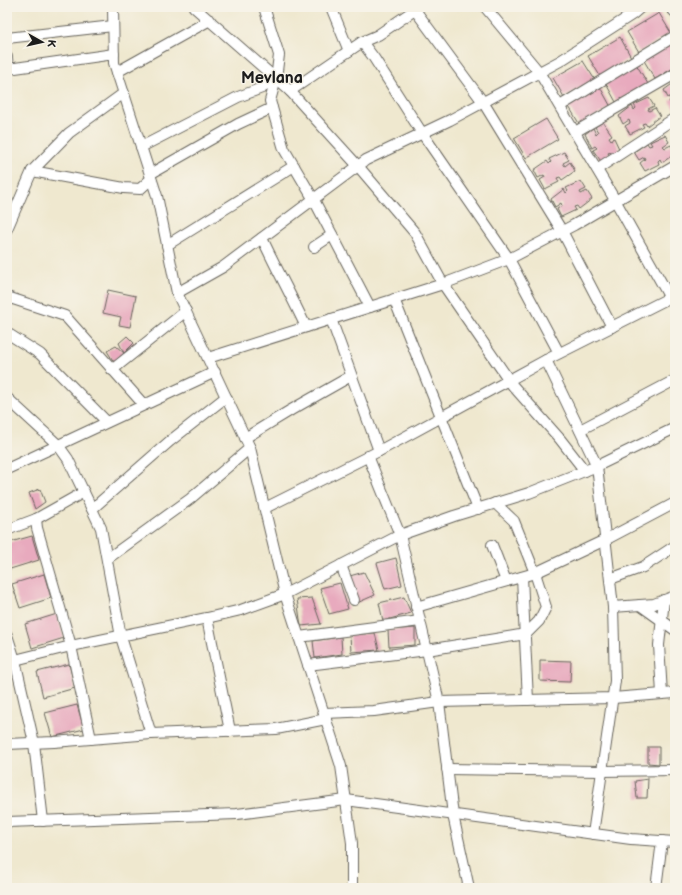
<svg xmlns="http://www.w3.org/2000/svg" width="682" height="895" font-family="'Balsamiq Sans',sans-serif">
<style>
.building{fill:#e8aabe}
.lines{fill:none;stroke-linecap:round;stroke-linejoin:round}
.minor-casing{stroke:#66635b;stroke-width:12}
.minor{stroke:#fff;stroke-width:10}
.labels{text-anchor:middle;stroke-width:3;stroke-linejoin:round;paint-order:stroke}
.district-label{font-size:16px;font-weight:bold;fill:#1c1c1c;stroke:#f7f3e8}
</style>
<rect width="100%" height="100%" fill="#f7f3e8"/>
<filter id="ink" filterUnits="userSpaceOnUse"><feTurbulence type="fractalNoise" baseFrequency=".025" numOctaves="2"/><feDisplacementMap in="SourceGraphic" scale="8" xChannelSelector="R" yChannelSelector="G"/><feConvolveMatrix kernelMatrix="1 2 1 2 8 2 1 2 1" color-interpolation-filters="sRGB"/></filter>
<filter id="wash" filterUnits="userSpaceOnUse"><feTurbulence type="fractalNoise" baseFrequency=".012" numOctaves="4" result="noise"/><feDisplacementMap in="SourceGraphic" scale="16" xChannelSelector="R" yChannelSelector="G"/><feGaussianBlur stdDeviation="0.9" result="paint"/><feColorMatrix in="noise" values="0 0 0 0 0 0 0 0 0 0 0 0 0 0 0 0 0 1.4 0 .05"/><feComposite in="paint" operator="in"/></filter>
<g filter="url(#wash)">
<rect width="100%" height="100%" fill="#efe8cf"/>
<g id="blocks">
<!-- building -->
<g class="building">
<polygon points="659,13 671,33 639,52 627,32"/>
<polygon points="620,37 631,57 600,76 588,56"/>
<polygon points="675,40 675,67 655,79 643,59"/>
<polygon points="583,61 595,80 564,97 553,78"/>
<polygon points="636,64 648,84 616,102 605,82"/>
<polygon points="675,82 675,110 669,101 675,97 673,95 668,98 664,90"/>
<polygon points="600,87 611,107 580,125 568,105"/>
<polygon points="649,98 654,106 648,109 649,111 655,108 660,116 647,126 645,123 642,124 644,127 630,134 625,126 630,123 629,120 623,124 619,116 632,106 634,110 636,108 634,105"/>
<polygon points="546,119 558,139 526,158 514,138"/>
<polygon points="603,122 612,135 609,137 611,140 614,138 621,153 614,157 610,152 608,153 611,159 603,164 593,150 597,148 595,146 592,148 585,134 593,128 596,134 598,132 595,127"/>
<polygon points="665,135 669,142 663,146 665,148 671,145 675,153 662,163 660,159 658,161 659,164 645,171 640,163 645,159 644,157 639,160 634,152 647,143 649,146 652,145 650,142"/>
<polygon points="564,152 569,160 563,163 565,166 570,162 575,171 562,180 560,177 557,178 559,182 545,189 540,180 545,177 544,175 538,178 534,170 547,161 549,164 551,162 549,159"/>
<polygon points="581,181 586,189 580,192 581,194 587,191 592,199 579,209 577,206 574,207 576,210 561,217 557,209 562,206 561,203 555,207 551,199 564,189 566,193 568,191 566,188"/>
<polygon points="108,290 136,296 130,327 119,325 121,317 103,313"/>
<polygon points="127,336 134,343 124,353 119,343"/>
<polygon points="116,346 124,353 114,362 107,351"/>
<polygon points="40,489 45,502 35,509 29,493"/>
<polygon points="32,536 39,560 7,570 7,543"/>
<polygon points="396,558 402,585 385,589 377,563"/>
<polygon points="364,572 375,595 357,603 346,577"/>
<polygon points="44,574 51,598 20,608 12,584"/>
<polygon points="340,583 348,609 329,614 320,588"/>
<polygon points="404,597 411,613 383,621 379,603"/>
<polygon points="312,598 321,624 301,626 297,599"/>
<polygon points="57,614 64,638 32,648 25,624"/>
<polygon points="415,628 415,645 389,647 388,630"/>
<polygon points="375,633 379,650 351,652 350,635"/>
<polygon points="341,637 342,654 315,658 313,641"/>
<polygon points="540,660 571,661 570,682 540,681"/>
<polygon points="69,664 75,688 43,697 37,672"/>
<polygon points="77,705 84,729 52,737 45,713"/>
<polygon points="648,747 659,747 659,764 648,763"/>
<polygon points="648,779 647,798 637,798 635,781"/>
</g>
</g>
</g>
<g filter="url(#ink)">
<use href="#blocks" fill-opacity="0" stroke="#66635b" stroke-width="1"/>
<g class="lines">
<defs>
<g id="minor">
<polyline points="113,7 114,63 157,196 177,293 250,448 285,594 341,766 352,843 352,888"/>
<polyline points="194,7 290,91 358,166 415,233 443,284 513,386 560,439 585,471"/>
<polyline points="264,7 279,55 276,79 270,101 284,149 314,200 370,307"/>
<polyline points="331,7 349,51"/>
<polyline points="485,7 539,72 615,200 670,298"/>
<polyline points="670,7 675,12"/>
<polyline points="415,10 483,102 562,231 612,327"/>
<polyline points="7,38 113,26"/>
<polyline points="362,42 378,35 419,7"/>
<polyline points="7,57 8,69 114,54"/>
<polyline points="117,72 210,20"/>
<polyline points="290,91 362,42 374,58 422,133 509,259 559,353"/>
<polyline points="560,106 675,36"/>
<polyline points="575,132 675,74"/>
<polyline points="141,147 238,97 262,88 276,79"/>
<polyline points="597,169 675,118"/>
<polyline points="32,171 124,188 140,189 151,179"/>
<polyline points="150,174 238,124 272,108"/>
<polyline points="7,229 32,171 69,133 124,93"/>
<path d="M262 238C276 268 292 297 306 327"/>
<polyline points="167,245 294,166"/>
<polyline points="314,247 332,235"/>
<polyline points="177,293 223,267 366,160 450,120 560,61 633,14 641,7"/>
<polyline points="7,297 65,316 144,405"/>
<polyline points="394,299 478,509"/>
<polyline points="331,319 379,451"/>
<polyline points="7,333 40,354 107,422"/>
<polyline points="208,358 443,284 509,259 574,225 675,166"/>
<polyline points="546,360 597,466 613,607 615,681 593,834"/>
<polyline points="112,370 186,311"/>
<polyline points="7,398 58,445 68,459 101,528 121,637 151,734"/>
<polyline points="580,430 675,380"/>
<polyline points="245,438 291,410 351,376"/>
<polyline points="368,456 400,535 439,702 453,815 469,888"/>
<polyline points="7,469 215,372"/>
<polyline points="265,508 379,451 546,360 675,295"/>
<polyline points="92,509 170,441 226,397"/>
<polyline points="7,530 36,519 84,492"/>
<polyline points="492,545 506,581"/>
<polyline points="107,559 190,499 250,448"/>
<polyline points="341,565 354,600"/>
<polyline points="522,577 528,700"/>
<polyline points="610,579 643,567 675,546"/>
<polyline points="640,605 675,630"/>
<polyline points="416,607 535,573 605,540 675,503"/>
<polyline points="613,607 654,604 675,596"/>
<polyline points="207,618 230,731"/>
<polyline points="7,635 15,660 34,743 43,821"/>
<polyline points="299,637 420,621"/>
<polyline points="15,660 71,646 37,528 36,519"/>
<polyline points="308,665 427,650 526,634 539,621 546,607 535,573 514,521 495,503"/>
<polyline points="662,694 659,645 664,600"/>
<polyline points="324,713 374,711 439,702 613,698 675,693"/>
<polyline points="91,739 71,646 207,618 241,610 285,594 400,535 454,516 529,493 597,466 675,428"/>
<polyline points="7,744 54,742 151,734 276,729 326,719"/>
<polyline points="447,769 602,771 675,770"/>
<polyline points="7,822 237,814 346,800 631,839 675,842"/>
<polyline points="656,888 662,841"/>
</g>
</defs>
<!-- minor casing -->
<use href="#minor" class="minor-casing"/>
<!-- minor -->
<use href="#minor" class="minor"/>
</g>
</g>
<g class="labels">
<!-- district labels -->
<g class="district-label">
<text x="272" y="83">Mevlana</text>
</g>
</g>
<!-- margin -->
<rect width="682" height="895" fill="none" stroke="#f7f3e8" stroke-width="24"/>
<!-- north arrow -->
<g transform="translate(42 42) rotate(98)" stroke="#f7f3e8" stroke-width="3" paint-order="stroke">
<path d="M0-3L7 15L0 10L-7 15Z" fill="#1c1c1c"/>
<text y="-6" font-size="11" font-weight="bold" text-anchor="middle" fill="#1c1c1c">K</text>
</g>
</svg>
